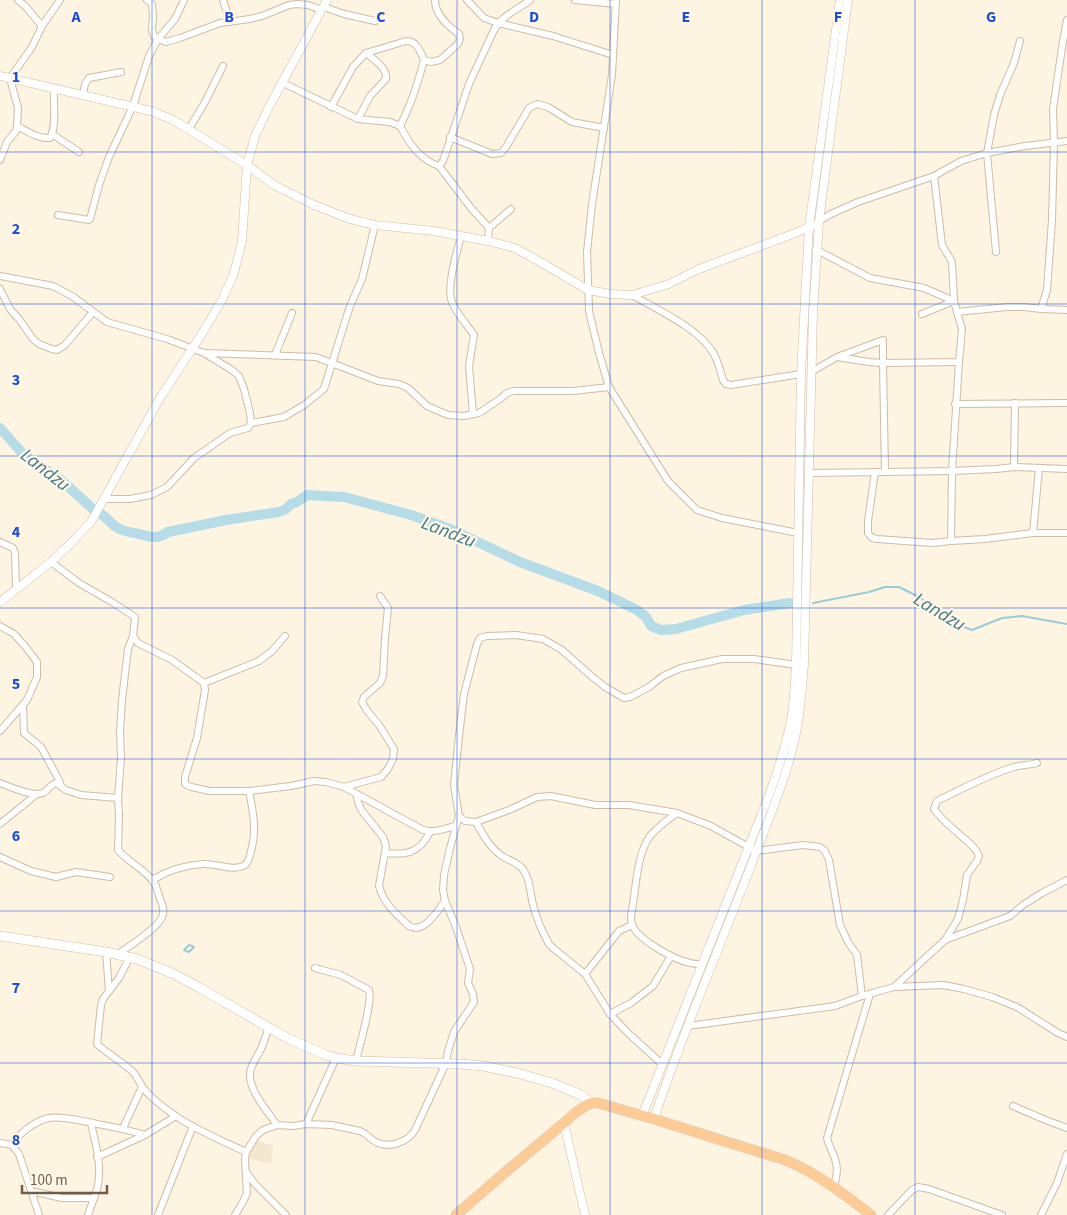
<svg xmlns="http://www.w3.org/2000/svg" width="1067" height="1215" font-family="'Source Sans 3',sans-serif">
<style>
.residential{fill:#f5e6d0}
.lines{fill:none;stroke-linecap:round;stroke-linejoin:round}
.stream{stroke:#9bcbd9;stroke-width:2}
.river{stroke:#b6dce7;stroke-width:10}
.minor-casing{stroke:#cebca8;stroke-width:8}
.tertiary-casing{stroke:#cebca8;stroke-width:9}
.secondary-casing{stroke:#d4bea8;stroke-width:10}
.trunk-casing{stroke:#dbd4cf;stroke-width:11}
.minor{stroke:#fff;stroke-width:6}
.tertiary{stroke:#fff;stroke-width:8}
.secondary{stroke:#fff;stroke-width:9}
.trunk{stroke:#fccb96;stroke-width:10}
.grid{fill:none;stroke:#1d4ed8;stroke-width:1;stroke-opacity:0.55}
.labels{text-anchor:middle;stroke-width:4.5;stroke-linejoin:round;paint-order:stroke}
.water-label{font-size:19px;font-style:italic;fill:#41798a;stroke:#fff8e8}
.grid-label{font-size:16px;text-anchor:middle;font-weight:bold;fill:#1d4ed8;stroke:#fff8e8;stroke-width:4.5;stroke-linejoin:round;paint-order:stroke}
</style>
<rect width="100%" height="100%" fill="#fdf4e2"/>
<!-- residential -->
<polygon class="residential" points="255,1140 273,1146 271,1164 248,1158"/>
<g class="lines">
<!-- stream -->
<g class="stream">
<polyline points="813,603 869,592 885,587 899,587 919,597 953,623 972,630 1002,618 1022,616 1067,624"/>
<polygon points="189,945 194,947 189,952 184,950"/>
</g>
<!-- river -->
<g class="river">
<polyline points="0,428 24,455 61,480 93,509"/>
<path d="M101 514C107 518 111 523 116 527 123 532 131 532 139 534 152 537 156 540 168 532L226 520 279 512 286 509 291 504 297 502 307 495 344 497 411 515 450 529 520 562 598 591 637 610 646 617 651 626 661 630 676 629 744 610 790 603"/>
</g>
<defs>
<g id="minor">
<polyline points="18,0 26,7 42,26"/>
<polyline points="147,0 152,4 153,16 152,30 154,36 158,39 166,42 180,38 220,23 250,19 262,16 289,5 297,4 308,5 321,10"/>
<polyline points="223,0 230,22"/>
<polyline points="467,0 484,18 498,23 553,36 613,55"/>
<polyline points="575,0 616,4"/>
<polyline points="616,0 612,75 592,204 587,252 589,311 599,353 609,387 668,481 697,510 722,518 798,533"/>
<polyline points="324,7 344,14 375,21"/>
<path d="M424 60 431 62 440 60 458 44 460 39 459 34C448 26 435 15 435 0"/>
<path d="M283 83 358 119 390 122 400 126C409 143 420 160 439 166L471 208 489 228"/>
<polyline points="83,95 85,84 89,78 121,72"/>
<path d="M331 107 353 67 366 53 406 41C417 41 420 51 424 60 418 83 411 105 400 126"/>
<path d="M358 119 370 96 386 79C387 67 374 60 366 53"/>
<path d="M17 126C27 131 38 139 50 138 57 127 53 102 54 89"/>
<polyline points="189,129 205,102 223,66"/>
<polyline points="52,134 79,152"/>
<polyline points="450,137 492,154 501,153 506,147 529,108 537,104 548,107 572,122 604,128"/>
<polyline points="0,160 7,142 16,131 17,126 18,108 10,78 32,47 42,26 60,0"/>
<path d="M439 166 443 161 469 84 494 30C502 15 517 10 530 0"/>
<polyline points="934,176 942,245 951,260 952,263 954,301 957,312 1007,307 1024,307 1041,309 1047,290 1052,220 1054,143 1053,109 1063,41 1067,20"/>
<polyline points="58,215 89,220 90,219 99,185 109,157 133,106 149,56 158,39 175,19 184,0"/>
<polyline points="819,221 831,214 858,202 934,176 961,161 987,153 1025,146 1067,141"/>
<path d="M461 236C457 252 446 287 452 302 455 311 467 325 474 335L469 366 473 414"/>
<polyline points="488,241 489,228 511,209"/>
<polyline points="817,250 870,278 924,288 954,301"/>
<polyline points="996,252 987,153 994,115 1000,95 1014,63 1020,41"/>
<polyline points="0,276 53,286 72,296 107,322 167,339 204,353 232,370 239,376 244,389 250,413 251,423 248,428 230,433 194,458 167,487 151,495 130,499 104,499"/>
<polyline points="0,289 10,309 19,319 33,339 39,344 52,349 57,350 65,345 93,312"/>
<path d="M632 295C658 310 696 327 712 351 718 359 720 371 723 380L726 384 731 385 801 374"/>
<polyline points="1041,309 1067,310"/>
<polyline points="922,314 954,301"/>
<polyline points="205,353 316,357 378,381 399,384 408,388 427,406 448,415 464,416 479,413 500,399 507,393 514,391 573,391 609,387"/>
<polyline points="275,355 292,313"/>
<polyline points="811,372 837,357 869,362 883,363 883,340 837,357"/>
<polyline points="955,404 1067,403"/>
<polyline points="251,423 284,417 304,405 324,389 350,306 362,279 375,225"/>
<polyline points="1014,467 1015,403"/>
<polyline points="875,472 868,521 868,533 872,538 877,539 933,543 951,541 985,539 1033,533 1067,533"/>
<polyline points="885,472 952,471 959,362"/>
<polyline points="809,473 885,472 883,363 959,362 962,329 957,312"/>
<polyline points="1033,533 1039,468"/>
<polyline points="951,541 952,471 996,469 1014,467 1067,469"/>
<polyline points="0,542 13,548 15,553 16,589"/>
<path d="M51 562 79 583 112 602 135 617 133 636 138 643 172 660 204 683 205 690 197 738 185 777V784L191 787 210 791H249L291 786 314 781 326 782 344 787 423 830C434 833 444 829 455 826"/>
<polyline points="0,626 14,634 25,646 37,662 37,677 27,700 0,731"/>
<polyline points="204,683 259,661 272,651 285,636"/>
<polyline points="23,705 24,733 41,747 59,780 61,786"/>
<path d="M0 783C10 787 33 797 43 793 48 790 50 785 56 783L66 790 81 795 118 798"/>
<polyline points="344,787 381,777 388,769 393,759 394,749 379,725 368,712 362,702 364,697 380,683 383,676 385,638 388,608 380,596"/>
<path d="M356 794 359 805 362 811 383 837 386 846 379 886C383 903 397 915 409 926 424 934 437 912 445 901"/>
<path d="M677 813C667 820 658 827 650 836 636 855 636 892 631 916 631 919 631 921 632 924 636 939 675 960 690 963 693 964 698 964 702 964"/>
<polyline points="459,816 465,821 476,822 509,810 537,797 551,796 595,805 629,805 677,813 711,826 756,851 803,845 820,847 825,851 829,860 840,925 848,942 857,955 862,996"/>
<path d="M476 822C483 835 490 848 502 856 509 861 519 862 524 871 531 881 530 896 534 908 537 920 543 933 549 944L553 948 585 974 610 1014 631 1003 653 986 671 956"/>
<polyline points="0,824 37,794"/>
<path d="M385 853C406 855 419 854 430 832"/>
<polyline points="0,857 31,871 56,877 76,872 110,877"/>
<path d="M152 880C167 871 186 865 203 864 215 863 234 872 245 865 249 862 250 856 251 851 257 831 253 811 249 791"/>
<polyline points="945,940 1010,916 1023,905 1042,893 1067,880"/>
<polyline points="106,952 109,991"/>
<path d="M118 954C128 947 162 926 163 914 164 909 162 903 160 899 158 893 157 886 153 881 144 869 128 862 118 850L119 815 118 798 121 758 120 732 122 700 128 649 133 636"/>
<path d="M130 957 119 978 103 999 101 1005 97 1044C109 1055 123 1062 134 1073 137 1077 139 1082 142 1086 148 1096 167 1110 177 1117 198 1131 223 1141 246 1152"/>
<path d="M315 968 341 975 369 990C373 1002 359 1047 356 1061"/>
<polyline points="585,974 619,931 632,925"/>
<path d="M894 987 945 940 958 919 963 900 967 875 977 861 979 856C976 847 967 841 960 835 951 827 941 819 934 809L937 801C962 789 987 775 1014 767 1021 765 1030 765 1037 763"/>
<polyline points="610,1014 628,1033 662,1064"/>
<polyline points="688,1026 835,1006 862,996 894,987 943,985 964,989 992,997 1017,1007 1058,1033 1067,1037"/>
<path d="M269 1027C266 1035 264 1042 261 1049 257 1057 250 1066 250 1074 249 1091 268 1112 277 1125"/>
<polyline points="1013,1106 1048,1121 1067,1128"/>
<polyline points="306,1124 336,1058"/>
<polyline points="123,1128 142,1087"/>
<polyline points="0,1143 12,1145 19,1154 39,1215"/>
<path d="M12 1145C19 1133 35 1121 49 1118 61 1116 76 1120 88 1122 107 1126 126 1129 145 1135"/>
<polyline points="97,1157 145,1135 176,1116"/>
<polyline points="246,1172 255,1184 286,1215"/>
<path d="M834 1187C837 1174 839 1167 833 1154 831 1148 828 1144 827 1138L870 994"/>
<polyline points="31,1191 62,1198 94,1198"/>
<path d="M88 1215C91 1205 96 1195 98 1185 102 1165 95 1142 91 1123"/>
<polyline points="158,1215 193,1126"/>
<path d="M235 1215 243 1202 247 1193 245 1160 246 1152 256 1136 263 1130 277 1125 293 1126 306 1124 332 1125 360 1131C366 1133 370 1139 376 1142 389 1149 408 1142 415 1130L446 1063 448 1051 454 1032 474 1002 473 994 468 983 470 969 456 927 445 901 443 890 444 875 450 848 459 816 454 785 459 736 464 694 477 644 480 638 487 636 516 635 543 639 562 650 590 675 605 687 624 698 630 697 649 687 663 676 681 668 722 659H754L796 665"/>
<polyline points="888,1215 912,1190 918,1187 929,1189 1002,1215"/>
<polyline points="1041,1215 1057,1183 1067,1154"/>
</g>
<g id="tertiary">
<polyline points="0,76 151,111 173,120 247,165 274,185 314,205 350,219 375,225 434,231 488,241 515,248 549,267 588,290 611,294 632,295 669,284 699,269 798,232 813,225"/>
<polyline points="0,602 51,562 70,544 91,522 160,398 203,332 222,300 233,276 239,254 242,241 247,165 255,136 270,105 327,0"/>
<path d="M642 1116 768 798C777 773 786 747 791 720 794 702 795 684 796 665L801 374 809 227 840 0"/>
<path d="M654 1119C682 1034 718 952 750 868 767 822 788 777 797 728 801 707 802 686 804 664L813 313 819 221 848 0"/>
<polyline points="564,1123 585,1215"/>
</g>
<polyline id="secondary" points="0,936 106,952 137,959 174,974 200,988 287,1038 326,1055 336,1058 356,1061 461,1064 483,1066 517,1073 552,1083 579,1094 592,1103"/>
<path id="trunk" d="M456 1215 502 1175 564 1123 575 1113 587 1105 592 1103H598L654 1119 785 1160C817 1173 844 1194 871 1215"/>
</defs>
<!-- minor casing -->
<use href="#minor" class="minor-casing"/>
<!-- tertiary casing -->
<use href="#tertiary" class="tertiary-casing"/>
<!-- secondary casing -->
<use href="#secondary" class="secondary-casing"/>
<!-- trunk casing -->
<use href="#trunk" class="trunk-casing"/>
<!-- minor -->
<use href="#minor" class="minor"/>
<!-- tertiary -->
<use href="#tertiary" class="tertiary"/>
<!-- secondary -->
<use href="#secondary" class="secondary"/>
<!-- trunk -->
<use href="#trunk" class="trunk"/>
</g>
<!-- grid -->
<path class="grid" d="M152 0V1215M305 0V1215M457 0V1215M610 0V1215M762 0V1215M915 0V1215M0 152H1067M0 304H1067M0 456H1067M0 608H1067M0 759H1067M0 911H1067M0 1063H1067"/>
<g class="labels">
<!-- water labels -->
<g class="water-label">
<text transform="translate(46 469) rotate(38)" y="7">Landzu</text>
<text transform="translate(449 531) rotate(21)" y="7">Landzu</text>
<text transform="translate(940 611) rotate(31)" y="7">Landzu</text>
</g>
</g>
<g class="grid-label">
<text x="76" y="22">A</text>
<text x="229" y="22">B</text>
<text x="381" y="22">C</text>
<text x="534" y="22">D</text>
<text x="686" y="22">E</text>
<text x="838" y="22">F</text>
<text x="991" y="22">G</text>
<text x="16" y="82">1</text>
<text x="16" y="234">2</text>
<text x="16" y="385">3</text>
<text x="16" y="537">4</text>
<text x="16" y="689">5</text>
<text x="16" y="841">6</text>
<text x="16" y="993">7</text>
<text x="16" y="1145">8</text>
</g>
<!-- scale -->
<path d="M22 1185v8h85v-8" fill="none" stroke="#755b47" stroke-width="2.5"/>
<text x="30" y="1185" font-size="15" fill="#755b47" stroke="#fff8e8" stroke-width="4" paint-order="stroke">100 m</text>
</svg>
